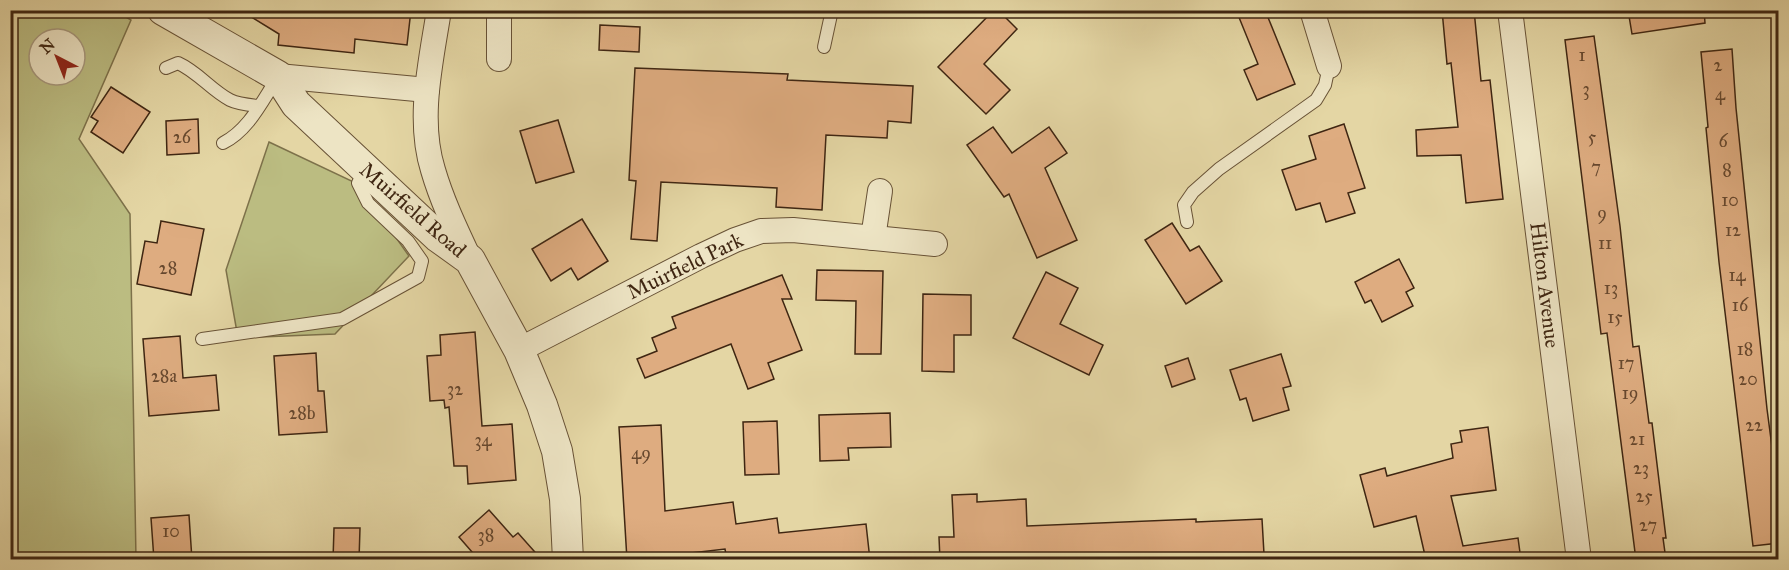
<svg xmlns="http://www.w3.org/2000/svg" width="1789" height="570" font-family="'IM FELL Great Primer',serif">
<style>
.green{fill:#bbbc81;stroke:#7d714a;stroke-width:1.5;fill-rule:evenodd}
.building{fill:#deac80;stroke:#3f2612;stroke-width:1.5}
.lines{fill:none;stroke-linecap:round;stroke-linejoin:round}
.service-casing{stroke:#685236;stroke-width:14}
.minor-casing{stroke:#685236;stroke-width:26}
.tertiary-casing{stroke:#685236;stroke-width:32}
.service{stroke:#ede4c4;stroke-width:12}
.minor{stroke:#ede4c4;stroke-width:24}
.tertiary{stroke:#ede4c4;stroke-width:30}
.labels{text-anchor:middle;stroke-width:4.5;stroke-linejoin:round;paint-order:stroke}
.number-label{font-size:18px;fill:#67482e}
.street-label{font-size:21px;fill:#3f2612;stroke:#ede4c4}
</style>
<rect width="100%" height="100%" fill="#e4d6a4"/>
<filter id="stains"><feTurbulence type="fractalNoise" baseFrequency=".00333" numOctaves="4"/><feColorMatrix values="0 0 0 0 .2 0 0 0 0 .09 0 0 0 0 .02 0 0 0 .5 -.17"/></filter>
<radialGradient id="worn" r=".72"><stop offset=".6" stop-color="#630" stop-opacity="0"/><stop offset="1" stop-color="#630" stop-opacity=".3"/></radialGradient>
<!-- green -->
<g class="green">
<path d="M10 11H116L131 20 79 139 130 214 136 559H11ZM39 39H75V75H39Z"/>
<polygon points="269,142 358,184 409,256 335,334 238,338 226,270"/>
</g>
<!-- building -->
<g class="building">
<polygon points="240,10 411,10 407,45 355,39 354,53 278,45 279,34"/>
<polygon points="994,10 998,10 1017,29 984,64 1010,90 986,114 938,67"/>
<polygon points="1236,10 1265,10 1295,84 1257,100 1244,70 1258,64"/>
<polygon points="1442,10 1474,10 1481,81 1490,80 1503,199 1466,203 1461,155 1417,156 1416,130 1458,127 1451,63 1447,64"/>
<polygon points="1628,10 1704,10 1705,23 1632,34"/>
<polygon points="600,25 640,27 639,52 599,50"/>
<polygon points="1594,36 1620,226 1633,347 1639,346 1649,423 1652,423 1666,538 1663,538 1666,560 1636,560 1607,333 1601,334 1565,40"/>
<polygon points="1732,49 1736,108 1767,409 1777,485 1779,484 1779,543 1753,546 1719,262 1706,128 1708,127 1701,52"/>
<polygon points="635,68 788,74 787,80 913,86 911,123 888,121 887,138 826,135 822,210 776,207 777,188 661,182 657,241 631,239 636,181 629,180"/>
<polygon points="111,87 150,112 123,153 91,132 98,121 91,117"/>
<polygon points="198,119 199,153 167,155 166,121"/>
<polygon points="558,120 574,172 536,183 520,131"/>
<polygon points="1344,124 1365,188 1348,193 1355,213 1326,222 1320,203 1296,210 1282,170 1316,159 1309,136"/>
<polygon points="993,127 1012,153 1049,127 1067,153 1045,168 1077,240 1037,258 1009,194 1004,197 967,145"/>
<polygon points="582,219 608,261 578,280 571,268 551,281 532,249"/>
<polygon points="161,221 204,229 191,295 137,284 145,241 157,243"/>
<polygon points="1172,223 1190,251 1199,246 1222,281 1186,304 1145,240"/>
<polygon points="1399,259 1414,288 1406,292 1413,306 1382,322 1371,300 1365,303 1355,282"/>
<polygon points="817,270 883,271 881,354 855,354 856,301 816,300"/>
<polygon points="1046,272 1078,288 1060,324 1103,345 1089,375 1013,338"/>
<polygon points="782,275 792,299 782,299 802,350 768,363 774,379 748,389 731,344 645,378 637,359 657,351 652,338 676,328 672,317"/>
<polygon points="923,294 971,295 971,335 954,335 954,372 922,371"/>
<polygon points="475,332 482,426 512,424 516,480 468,484 467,466 454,466 449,407 445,408 444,400 430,401 427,356 441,355 440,335"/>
<polygon points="180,336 183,378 216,375 219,410 149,416 143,339"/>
<polygon points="316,353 318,391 324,391 327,432 279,435 274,356"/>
<polygon points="1281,354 1291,386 1283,388 1289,410 1253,421 1246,398 1240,400 1230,370"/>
<polygon points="1188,358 1195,379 1172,387 1165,366"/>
<polygon points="890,413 891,447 848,448 849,460 820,461 819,415"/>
<polygon points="777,421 779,474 745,475 743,422"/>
<polygon points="661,425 665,511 733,502 736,524 777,518 779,533 866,524 870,560 727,560 725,549 674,555 674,560 627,560 619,427"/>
<polygon points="1488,427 1496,490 1451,496 1463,546 1518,538 1521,560 1426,560 1416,516 1374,527 1360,475 1385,468 1387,476 1453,458 1451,444 1462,442 1460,431"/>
<polygon points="977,494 977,502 1026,499 1027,526 1196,519 1196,522 1262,519 1264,554 1208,556 1208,553 1062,560 940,560 939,537 954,537 952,495"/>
<polygon points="489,510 513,537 518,533 542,560 479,560 459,537"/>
<polygon points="189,515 192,560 154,560 151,518"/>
<polygon points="334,528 360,528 359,560 333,560"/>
</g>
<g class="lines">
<defs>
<g id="service">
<polyline points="824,47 832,10"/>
<path d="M166 68 178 63C198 72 211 90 230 100 238 104 250 105 259 106"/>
<path d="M223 143C249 130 262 101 278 77"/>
<polyline points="1187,222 1184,205 1193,192 1219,169 1316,100 1325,85 1329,66"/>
<polyline points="202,339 342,319 418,277 422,261 408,241 368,203 358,183 365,170"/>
</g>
<g id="minor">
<path d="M439 10C431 62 417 119 433 170 442 201 456 230 470 260"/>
<polyline points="499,10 499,59"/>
<polyline points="1312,10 1329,66"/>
<polyline points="1510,10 1579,560"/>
<polyline points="278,76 427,90"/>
<polyline points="873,238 880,191"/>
<polyline points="519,350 701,256 735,240 761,231 793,230 935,244"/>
</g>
<polyline id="tertiary" points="163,10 278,76 296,104 438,237 470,260 519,350 542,405 557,451 565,499 568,560"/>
</defs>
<!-- service casing -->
<use href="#service" class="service-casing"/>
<!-- minor casing -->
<use href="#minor" class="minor-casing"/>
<!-- tertiary casing -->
<use href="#tertiary" class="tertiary-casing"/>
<!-- service -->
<use href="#service" class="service"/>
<!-- minor -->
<use href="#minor" class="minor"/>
<!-- tertiary -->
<use href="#tertiary" class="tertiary"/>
</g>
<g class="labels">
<!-- number labels -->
<g class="number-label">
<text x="1582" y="61">1</text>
<text x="1718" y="71">2</text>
<text x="1586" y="95">3</text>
<text x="1720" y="100">4</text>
<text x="182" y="143">26</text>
<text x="1592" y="143">5</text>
<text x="1723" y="147">6</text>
<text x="1596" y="173">7</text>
<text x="1727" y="176">8</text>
<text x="1730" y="206">10</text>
<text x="1602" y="219">9</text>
<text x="1733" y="236">12</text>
<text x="1605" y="249">11</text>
<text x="168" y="274">28</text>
<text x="1737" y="281">14</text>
<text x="1611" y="294">13</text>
<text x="1740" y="311">16</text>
<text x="1615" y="323">15</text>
<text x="1745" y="355">18</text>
<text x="1626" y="369">17</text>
<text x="164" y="382">28a</text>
<text x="1748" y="385">20</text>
<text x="455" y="395">32</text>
<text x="1630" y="399">19</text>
<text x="302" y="419">28b</text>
<text x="1754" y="431">22</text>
<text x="1637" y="445">21</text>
<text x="483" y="446">34</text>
<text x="641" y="459">49</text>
<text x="1641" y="474">23</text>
<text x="1644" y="502">25</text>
<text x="1648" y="531">27</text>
<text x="171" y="537">10</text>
<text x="486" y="541">38</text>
</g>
<!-- street labels -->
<g class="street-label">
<text transform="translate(413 210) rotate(41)" y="7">Muirfield Road</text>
<text transform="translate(685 266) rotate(-26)" y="7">Muirfield Park</text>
<text transform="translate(1545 285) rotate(83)" y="7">Hilton Avenue</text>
</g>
</g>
<!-- margin -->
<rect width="1789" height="570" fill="none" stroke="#e4d6a4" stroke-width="36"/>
<rect x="12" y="12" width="1765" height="546" fill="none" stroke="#3f2612" stroke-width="3"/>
<rect x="18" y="18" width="1753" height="534" fill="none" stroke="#3f2612" stroke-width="1.5"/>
<!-- north arrow -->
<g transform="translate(57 57) rotate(318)"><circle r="28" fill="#ede4c4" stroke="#a7987d" stroke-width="1.5"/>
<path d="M0-4.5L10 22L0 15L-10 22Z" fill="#8f2418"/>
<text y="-9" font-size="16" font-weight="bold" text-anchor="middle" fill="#3f2612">N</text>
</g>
<rect width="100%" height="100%" filter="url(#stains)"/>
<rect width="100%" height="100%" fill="url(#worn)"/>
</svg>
